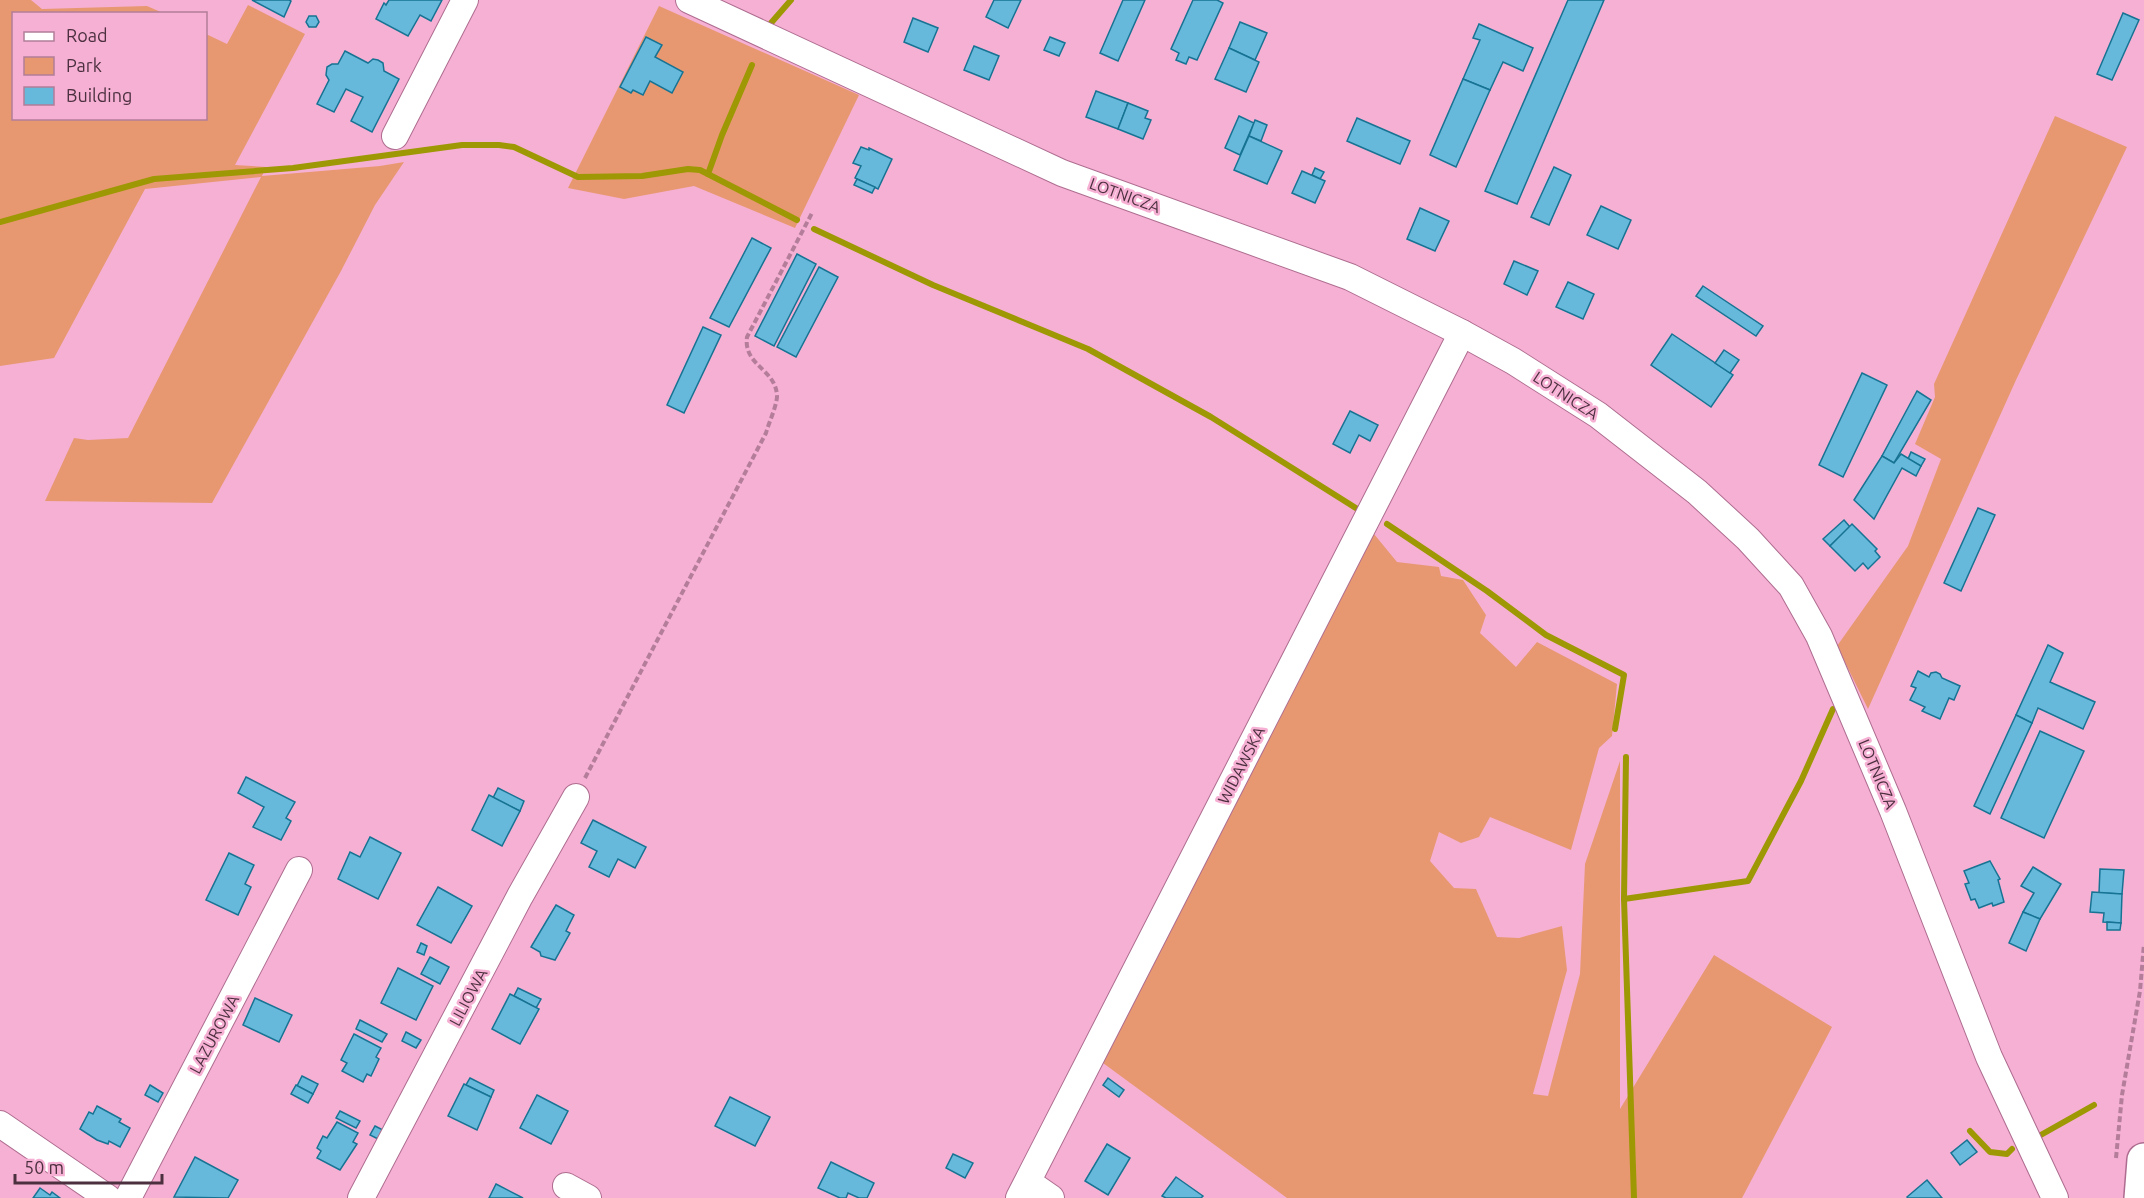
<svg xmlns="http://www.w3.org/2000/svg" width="2144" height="1198" font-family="Ubuntu,sans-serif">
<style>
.green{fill:#e79871}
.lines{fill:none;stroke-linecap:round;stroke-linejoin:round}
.stream{stroke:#9d9804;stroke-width:6}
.building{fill:#67b9db;stroke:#177393;stroke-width:1.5}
.minor-casing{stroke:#ae6d90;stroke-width:28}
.major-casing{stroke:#ae6d90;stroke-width:36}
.path{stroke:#b47e9a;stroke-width:4;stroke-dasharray:6 3;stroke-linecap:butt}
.minor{stroke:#fff;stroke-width:26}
.major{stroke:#fff;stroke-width:33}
.labels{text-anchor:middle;stroke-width:5;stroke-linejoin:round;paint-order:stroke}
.street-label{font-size:16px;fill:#4c303f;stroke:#f6b0d4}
</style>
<rect width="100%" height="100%" fill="#f6b0d4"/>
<!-- green -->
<g class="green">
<polygon points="0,0 31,0 42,9 147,6 163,13 14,14 14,118 206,118 206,34 227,44 248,5 305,34 235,165 266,167 262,176 380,166 404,162 375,205 341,271 212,503 45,501 74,438 88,440 128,438 261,177 145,189 54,358 0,366"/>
<polygon points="659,6 859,95 795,228 694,186 624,199 568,188"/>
<polygon points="2055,116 2127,147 2016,380 1868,709 1837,646 1908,546 1941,459 1915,444 1935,397 1934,384"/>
<polygon points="1374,534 1397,562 1439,567 1441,576 1463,580 1486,615 1480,633 1516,667 1537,642 1617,684 1612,736 1599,748 1571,850 1490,817 1479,837 1461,843 1439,832 1430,861 1454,888 1476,889 1497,937 1519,938 1562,926 1567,970 1533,1094 1548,1096 1580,974 1585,864 1620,761 1620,1109 1714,955 1832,1027 1742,1198 1287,1198 1103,1063"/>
</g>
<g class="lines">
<!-- stream -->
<g class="stream">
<polyline points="771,23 791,0"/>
<polyline points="708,174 722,135 752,65"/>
<polyline points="0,222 154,179 293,168 462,145 499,145 514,147 578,177 642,176 688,169 700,170 797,220"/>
<polyline points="814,229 933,285 1088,349 1211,417 1359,510"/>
<polyline points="1387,524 1487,591 1546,635 1624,675 1615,729"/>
<polyline points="1626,757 1624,899 1634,1198"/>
<polyline points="1624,899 1748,881 1801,781 1833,709"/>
<polyline points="1970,1131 1990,1152 2007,1154 2012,1149"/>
<polyline points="2039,1136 2094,1105"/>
</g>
</g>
<!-- building -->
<g class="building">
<polygon points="252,0 289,0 291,1 284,17"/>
<polygon points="389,0 442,0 431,21 420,15 408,36 376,19 384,3 386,5"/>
<polygon points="994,0 1021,0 1008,28 986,17"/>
<polygon points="1123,0 1145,0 1118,61 1100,53"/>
<polygon points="1193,0 1217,0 1223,3 1197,60 1189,57 1186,64 1176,60 1179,53 1171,49"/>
<polygon points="1568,0 1604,0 1517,204 1485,191"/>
<polygon points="2123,13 2139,20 2112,80 2097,74"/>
<polygon points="309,16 316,16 319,22 316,27 309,27 306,22"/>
<polygon points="913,18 938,28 928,52 904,42"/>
<polygon points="1240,22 1267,33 1255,60 1229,48"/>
<polygon points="1479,24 1533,48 1523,71 1503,62 1490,90 1463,79 1480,40 1473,38"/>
<polygon points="646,37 662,45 655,57 683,72 672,93 650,81 643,95 633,90 631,93 620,87"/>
<polygon points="1050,37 1065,43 1059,56 1044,50"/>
<polygon points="974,46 999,56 989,80 964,70"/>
<polygon points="1229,48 1259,62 1246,92 1215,79"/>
<polygon points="345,51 368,63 373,59 378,60 383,63 384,71 399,79 372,132 351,121 363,97 346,89 334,112 317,104 329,80 326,75 327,67 332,64 338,64"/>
<polygon points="1463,79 1490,90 1456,167 1430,155"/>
<polygon points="1096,91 1128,103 1118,129 1086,117"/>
<polygon points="1128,103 1148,111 1145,118 1151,120 1143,139 1118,129"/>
<polygon points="1239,116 1254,123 1240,155 1225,148"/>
<polygon points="1357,118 1410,141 1400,164 1347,141"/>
<polygon points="1255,120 1267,125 1261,141 1249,136"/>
<polygon points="1249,136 1282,151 1267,184 1234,170"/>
<polygon points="861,147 869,150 869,148 892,159 878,189 855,178 861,166 853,163"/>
<polygon points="1554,167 1571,175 1549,225 1531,217"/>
<polygon points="1315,168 1324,172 1320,179 1312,175"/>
<polygon points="1302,171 1325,181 1315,203 1292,193"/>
<polygon points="857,179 875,187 872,193 854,185"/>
<polygon points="1601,206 1631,220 1618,249 1587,235"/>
<polygon points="1420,208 1449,221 1435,251 1407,239"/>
<polygon points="752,238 771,248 729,327 710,318"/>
<polygon points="797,254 816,264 774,346 755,336"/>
<polygon points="1514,261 1538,271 1527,295 1504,284"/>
<polygon points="819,267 838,277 796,357 777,347"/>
<polygon points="1568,282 1594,294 1583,319 1556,307"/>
<polygon points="1703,286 1763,326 1756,336 1696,296"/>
<polygon points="703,327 721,335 684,413 667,405"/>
<polygon points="1672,334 1733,375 1711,407 1651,365"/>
<polygon points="1724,350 1739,360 1730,373 1715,363"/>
<polygon points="1862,373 1887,385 1843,477 1819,465"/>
<polygon points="1917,391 1931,400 1894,463 1882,456"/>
<polygon points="1350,411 1378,425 1370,441 1359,435 1350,453 1333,444"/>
<polygon points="1911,452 1925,459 1921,466 1908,459"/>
<polygon points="1901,454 1921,466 1916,476 1902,468 1874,519 1854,500 1882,456 1894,463"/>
<polygon points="1978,508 1995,515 1961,591 1944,583"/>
<polygon points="1844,520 1850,527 1830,546 1823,539"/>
<polygon points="1852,524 1877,549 1875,551 1880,557 1868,569 1863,563 1855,571 1830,546"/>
<polygon points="2048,645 2063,653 2050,682 2095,702 2083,729 2038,708 2032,723 2016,715"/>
<polygon points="1918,671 1929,677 1931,673 1936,672 1940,674 1942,678 1960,686 1954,700 1949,698 1940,719 1922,711 1925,707 1910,700 1916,688 1911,686"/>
<polygon points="2016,715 2032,723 1990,814 1974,806"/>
<polygon points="2040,731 2084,751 2044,838 2001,818"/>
<polygon points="246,777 295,802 286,818 291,821 281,840 253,827 264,807 238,793"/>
<polygon points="498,788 524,801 520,811 493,798"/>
<polygon points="489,795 520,811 502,846 472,830"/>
<polygon points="593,820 646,847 635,868 618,859 609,877 589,867 597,851 581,843"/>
<polygon points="370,837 401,853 378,899 338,879 350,852 360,857"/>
<polygon points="229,853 254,865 245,884 251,887 238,915 206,900"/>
<polygon points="1990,861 2000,879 1998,880 2004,902 1993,906 1992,903 1979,908 1975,899 1971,900 1965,884 1969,883 1964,871"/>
<polygon points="2033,867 2061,884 2040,919 2023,912 2034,893 2021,886"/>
<polygon points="2100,869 2124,870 2122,894 2099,893"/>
<polygon points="438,887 472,906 451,943 417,925"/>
<polygon points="2092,892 2122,894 2121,923 2103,922 2104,913 2090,912"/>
<polygon points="556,905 574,915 566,931 570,933 555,960 541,956 540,952 531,947"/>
<polygon points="2023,912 2040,919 2026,951 2009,943"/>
<polygon points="2107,922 2121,923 2120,930 2107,930"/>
<polygon points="421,943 427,946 424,955 417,952"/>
<polygon points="430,957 449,967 440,984 421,974"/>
<polygon points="398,968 433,986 416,1020 381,1003"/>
<polygon points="518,988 541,999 536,1008 514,996"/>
<polygon points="510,994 539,1009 520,1044 492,1029"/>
<polygon points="255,998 292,1015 279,1042 243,1025"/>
<polygon points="360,1020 387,1034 382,1042 356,1029"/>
<polygon points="406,1032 421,1040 416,1048 402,1041"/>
<polygon points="354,1034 381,1048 376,1057 379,1059 371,1076 367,1074 363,1082 342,1071 347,1063 341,1060"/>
<polygon points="302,1076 318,1084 313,1094 297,1086"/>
<polygon points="470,1078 494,1090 491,1097 466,1085"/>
<polygon points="1108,1078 1124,1090 1119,1097 1103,1085"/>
<polygon points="464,1084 491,1097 477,1130 448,1116"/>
<polygon points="150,1085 163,1093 158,1102 145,1095"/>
<polygon points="296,1085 313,1094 308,1103 291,1094"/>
<polygon points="537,1095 568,1111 551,1144 520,1128"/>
<polygon points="730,1097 770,1117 755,1146 715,1126"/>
<polygon points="97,1106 121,1119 119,1122 130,1128 120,1147 109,1141 108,1144 97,1140 80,1129 89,1112 93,1114"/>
<polygon points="340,1111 360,1121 356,1128 336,1118"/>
<polygon points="337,1122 358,1133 353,1142 357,1144 340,1170 317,1158 321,1151 317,1148 323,1136 327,1138"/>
<polygon points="375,1126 383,1130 378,1139 370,1135"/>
<polygon points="1967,1140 1977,1152 1960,1165 1951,1153"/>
<polygon points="1107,1144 1130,1158 1108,1195 1085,1181"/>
<polygon points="953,1154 973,1163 965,1178 946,1168"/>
<polygon points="195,1157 238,1180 228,1198 174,1197"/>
<polygon points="831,1162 874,1183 867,1198 859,1198 848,1193 846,1198 840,1198 818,1188"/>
<polygon points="1176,1177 1203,1196 1201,1198 1166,1198 1162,1196"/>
<polygon points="1927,1180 1942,1198 1908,1198 1907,1197"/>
<polygon points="496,1184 523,1198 489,1198"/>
<polygon points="40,1188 50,1195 52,1192 60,1198 33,1198"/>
</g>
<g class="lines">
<defs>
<g id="minor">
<polyline points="689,0 1062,173 1350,277 1462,333 1513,361 1598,415 1697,492 1748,539 1791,586 1819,636 1893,811 1989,1057 2055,1198"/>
<polyline points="395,136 465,0"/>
<polyline points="0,1124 108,1198"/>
<polyline points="1028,1182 1051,1198"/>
<polyline points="566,1186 588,1198"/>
<polyline points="128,1198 299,870"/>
<polyline points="361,1198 520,896 576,797"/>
<polyline points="1019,1198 1462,333"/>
</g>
<polyline id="major" points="2141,1198 2144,1160"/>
</defs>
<!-- minor casing -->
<use href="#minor" class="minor-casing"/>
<!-- major casing -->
<use href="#major" class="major-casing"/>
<!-- path -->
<g class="path">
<path d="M585 778 766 433C769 422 776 408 777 397 777 369 743 366 747 337L812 213"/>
<polyline points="2116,1158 2122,1095 2140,991 2144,944"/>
</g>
<!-- minor -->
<use href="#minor" class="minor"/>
<!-- major -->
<use href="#major" class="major"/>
</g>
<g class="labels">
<!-- street labels -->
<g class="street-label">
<text transform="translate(1125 195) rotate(20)" y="6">LOTNICZA</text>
<text transform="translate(1566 395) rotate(33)" y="6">LOTNICZA</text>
<text transform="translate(1241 765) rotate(-63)" y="6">WIDAWSKA</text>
<text transform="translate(1878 774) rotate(67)" y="6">LOTNICZA</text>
<text transform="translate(468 997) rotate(-62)" y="6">LILIOWA</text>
<text transform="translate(214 1034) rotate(-62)" y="6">LAZUROWA</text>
</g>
</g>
<!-- legend -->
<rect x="12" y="12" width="195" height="108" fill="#f6b0d4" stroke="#b27d98" stroke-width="1.5"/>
<rect x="24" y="32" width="30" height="9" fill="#ffffff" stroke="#b27d98" stroke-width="1.5"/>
<text x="66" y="42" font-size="18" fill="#4c303f">Road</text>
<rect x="24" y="57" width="30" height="18" fill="#e79871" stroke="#b27d98" stroke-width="1.5"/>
<text x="66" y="72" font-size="18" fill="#4c303f">Park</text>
<rect x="24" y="87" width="30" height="18" fill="#67b9db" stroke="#b27d98" stroke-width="1.5"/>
<text x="66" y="102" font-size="18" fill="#4c303f">Building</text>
<!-- scale -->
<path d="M15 1174v9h147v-9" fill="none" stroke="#4c303f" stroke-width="3"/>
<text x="24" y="1174" font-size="18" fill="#4c303f" stroke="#f6b0d4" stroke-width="4.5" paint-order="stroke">50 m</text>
</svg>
